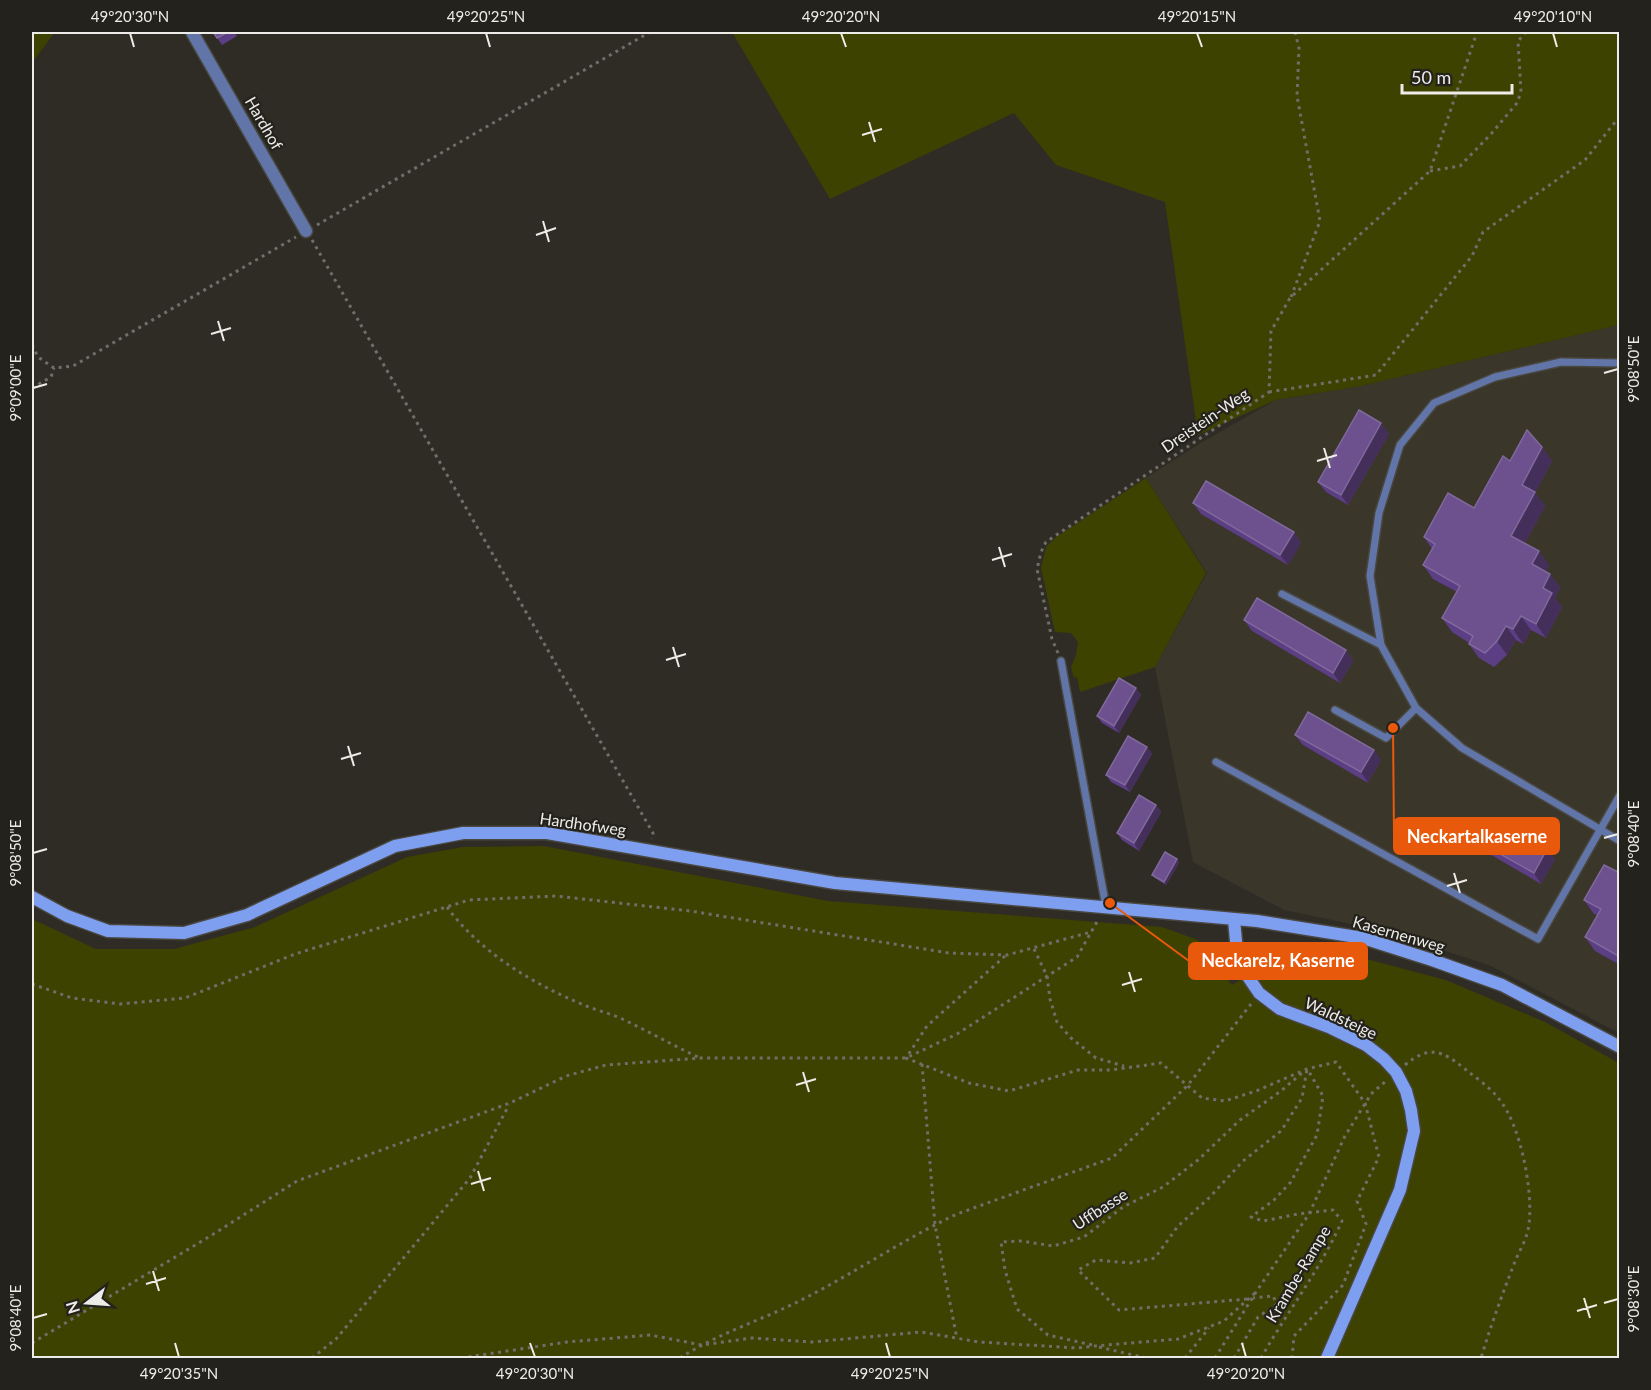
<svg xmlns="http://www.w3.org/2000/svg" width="1651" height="1390" font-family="Lato,sans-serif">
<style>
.built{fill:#3a362a}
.green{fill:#3e4200}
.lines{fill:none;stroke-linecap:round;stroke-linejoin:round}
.lane-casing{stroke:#494740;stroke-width:10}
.street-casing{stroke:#494740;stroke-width:15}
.secondary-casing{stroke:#494740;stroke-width:15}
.path{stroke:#706e68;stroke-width:3;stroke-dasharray:3 4.5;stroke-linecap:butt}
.lane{stroke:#6175a8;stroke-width:7}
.street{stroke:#6175a8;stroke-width:12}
.secondary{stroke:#7e9eef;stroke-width:12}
.wall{fill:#5c3e84}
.shaded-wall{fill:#432f59}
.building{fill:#6c518e;stroke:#80699c;stroke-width:1.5}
.ticks{fill:none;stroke:#eeece8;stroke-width:2}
.labels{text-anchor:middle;stroke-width:4.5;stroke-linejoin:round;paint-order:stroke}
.street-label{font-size:16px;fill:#eeece8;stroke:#24221c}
.leader{fill:none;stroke:#e8590c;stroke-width:2}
.callout-dot{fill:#e8590c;stroke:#24221c;stroke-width:2}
.callout{fill:#e8590c;stroke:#e8590c;stroke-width:2}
.callout-label{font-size:18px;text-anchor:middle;font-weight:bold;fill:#fff}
.neatline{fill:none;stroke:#eeece8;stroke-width:2}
.ticks-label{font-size:15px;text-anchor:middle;fill:#eeece8}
</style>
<rect width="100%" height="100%" fill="#2e2c25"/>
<!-- built -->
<polygon class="built" points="1619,325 1619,1033 1489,965 1380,930 1284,910 1193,862 1155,667 1207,573 1146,478 1199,444 1276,400 1361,386"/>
<!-- green -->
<g class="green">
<polygon points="32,32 55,32 32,63"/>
<polygon points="732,32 1619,32 1619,325 1361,386 1276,400 1198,435 1165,202 1056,165 1014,113 830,199"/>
<polygon points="1146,478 1206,573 1155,667 1080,692 1077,677 1074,678 1071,667 1076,655 1078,642 1071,633 1055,632 1041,568 1046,547 1056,537"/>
<polygon points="544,846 828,901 1162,927 1198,940 1232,985 1257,970 1260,949 1275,944 1351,955 1446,980 1545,1022 1619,1063 1619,1358 32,1358 32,919 96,949 174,949 255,927 407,857 463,847"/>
</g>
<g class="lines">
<defs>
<g id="lane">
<polyline points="1620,363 1561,362 1495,377 1434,403 1400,445 1379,513 1370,576 1381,645 1416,708 1462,748 1620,841"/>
<polyline points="1282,594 1381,645"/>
<polyline points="1061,661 1106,907"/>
<polyline points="1335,710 1386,738 1416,708"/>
<polyline points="1216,762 1538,939 1620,795"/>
</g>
<polyline id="street" points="192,32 306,231"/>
<g id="secondary">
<polyline points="32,897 67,916 108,931 184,933 247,915 395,846 463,833 547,833 835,883 1257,921 1363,938 1432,960 1502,985 1620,1047"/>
<polyline points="1234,920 1238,962 1259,993 1280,1009 1331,1028 1366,1045 1384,1059 1396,1072 1406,1091 1411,1110 1414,1131 1400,1190 1327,1358"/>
</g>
</defs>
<!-- lane casing -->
<use href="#lane" class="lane-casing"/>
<!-- street casing -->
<use href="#street" class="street-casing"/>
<!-- secondary casing -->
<use href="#secondary" class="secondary-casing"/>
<!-- path -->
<g class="path">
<polyline points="1430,171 1460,166 1491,134 1517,103 1521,92 1518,41 1526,32"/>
<polyline points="317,225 650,32"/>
<polyline points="312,240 653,833 652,839"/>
<polyline points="1291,297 1320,221 1297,96 1299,48 1295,32"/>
<polyline points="32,345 38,357 54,368 73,366 296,237"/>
<polyline points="32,388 51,377 54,368"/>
<polyline points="1269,392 1376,375 1472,256 1483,232 1585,160 1620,116"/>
<polyline points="1058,653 1052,639 1037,569 1041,552 1046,542 1269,392 1271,331 1290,298 1430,171 1477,32"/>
<path d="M447 907C479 951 530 982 579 1003 592 1009 605 1012 618 1017 646 1030 672 1045 700 1058"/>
<polyline points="1034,949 1047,976 1050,999 1057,1022 1071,1038 1096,1058 1124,1066"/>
<polyline points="1005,956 927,1026 906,1058 969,1083 1009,1091 1078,1070 1111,1070 1161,1063 1202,1098 1225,1101 1256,1091 1307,1069 1336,1062 1365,1103 1379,1157 1357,1201 1366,1224 1343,1285 1294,1336 1292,1358"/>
<polyline points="32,984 72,998 120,1004 185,998 295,954 469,900 556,896 690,911 949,953 1007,955 1091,932"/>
<polyline points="922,1064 935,1225 957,1339"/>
<path d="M1405 1065C1429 1045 1442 1050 1465 1069 1476 1078 1490 1087 1499 1099 1521 1125 1535 1197 1528 1230 1526 1240 1520 1250 1516 1259 1503 1292 1491 1325 1481 1358"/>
<polyline points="1247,1299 1119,1310 1078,1270 1096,1260 1130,1263 1155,1258 1178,1226 1210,1197 1243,1161 1281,1131 1302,1098 1307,1069"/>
<polyline points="32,1343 212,1235 297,1181 510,1103 566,1076 606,1065 701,1058 906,1058 957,1034 1077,957 1098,920"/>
<polyline points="1092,1345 1048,1335 1017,1309 1005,1270 1001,1242 1021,1241 1053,1246 1084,1237 1123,1207 1163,1187 1198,1160 1240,1120 1281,1091 1303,1072"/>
<polyline points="1099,1347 1146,1358"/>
<polyline points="312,1358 336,1339 470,1178 509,1105"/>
<polyline points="461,1358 567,1342 650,1335 702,1345 752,1338 812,1342 921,1332 979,1342 1077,1348 1095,1346 1178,1339 1224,1321 1256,1292"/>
<path d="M680 1358C720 1332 766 1319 809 1296 859 1270 906 1238 957 1214L1112 1158 1188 1085 1251 1004"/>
<polyline points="1185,1358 1209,1328"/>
<polyline points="1215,1358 1256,1292 1309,1214 1345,1136 1371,1094 1386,1081"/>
<polyline points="1234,1358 1258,1317 1277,1304 1273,1296 1253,1298"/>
<path d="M1261 1358C1287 1312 1320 1270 1342 1221L1333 1210 1298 1214 1263 1221 1251 1217 1274 1200 1290 1183 1317 1135 1323 1096 1308 1070"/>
</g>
<!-- lane -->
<use href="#lane" class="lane"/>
<!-- street -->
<use href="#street" class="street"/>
<!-- secondary -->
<use href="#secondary" class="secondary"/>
</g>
<!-- wall -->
<g class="wall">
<polygon points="213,32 234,32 237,36 222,45"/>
<polygon points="1381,423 1389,434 1348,505 1326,492 1318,482"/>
<polygon points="1542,447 1552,461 1535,493 1545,506 1525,543 1549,565 1545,572 1550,574 1560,588 1555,598 1562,607 1546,638 1531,630 1523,644 1516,640 1507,655 1494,667 1479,658 1469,644 1469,643 1452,632 1442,618 1457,592 1433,579 1423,565 1432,549 1424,537 1474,508 1510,461"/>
<polygon points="1193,503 1294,532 1301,543 1288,565 1201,514"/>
<polygon points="1244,620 1346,650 1353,661 1340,683 1252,631"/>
<polygon points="1136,688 1141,695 1119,733 1102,723 1097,716"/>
<polygon points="1295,735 1381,760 1368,783 1303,745"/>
<polygon points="1147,747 1152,754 1130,792 1111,782 1106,775"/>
<polygon points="1156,805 1161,812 1139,851 1122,840 1117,833"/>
<polygon points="1486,832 1555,859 1541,884 1476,846 1468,836"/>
<polygon points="1177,859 1179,863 1166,885 1155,878 1152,875"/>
<polygon points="1620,873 1620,965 1595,951 1585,937 1597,915 1594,914 1584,900"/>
</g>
<!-- shaded-wall -->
<g class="shaded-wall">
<polygon points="1381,423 1389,434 1348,505 1341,495"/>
<polygon points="1542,447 1552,461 1535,493 1545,506 1521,550 1511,536 1522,485"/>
<polygon points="1294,532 1301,543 1288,565 1280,555"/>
<polygon points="1539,551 1549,565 1542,578 1532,564"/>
<polygon points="1550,574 1560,588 1555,598 1562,607 1546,638 1536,624 1543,588"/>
<polygon points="1521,616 1531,630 1523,644 1513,629"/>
<polygon points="1506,626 1516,640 1507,655 1497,641"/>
<polygon points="1346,650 1353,661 1340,683 1333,673"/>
<polygon points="1136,688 1141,695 1119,733 1114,726"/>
<polygon points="1147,747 1152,754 1130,792 1125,785"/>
<polygon points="1374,750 1381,760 1368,783 1361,772"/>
<polygon points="1156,805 1161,812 1139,851 1134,843"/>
<polygon points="1547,849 1555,859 1541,884 1534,873"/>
<polygon points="1177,859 1179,863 1166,885 1164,882"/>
</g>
<!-- building -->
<g class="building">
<polygon points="213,32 228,32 217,38"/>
<polygon points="1359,410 1381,423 1341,495 1318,482"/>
<polygon points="1527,430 1542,447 1522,485 1535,492 1511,536 1539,551 1532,564 1550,574 1543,588 1552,593 1536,624 1521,616 1513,629 1506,626 1497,641 1485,653 1469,644 1473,636 1442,618 1460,586 1423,565 1435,544 1424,537 1448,493 1474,508 1503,456 1510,461"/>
<polygon points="1206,481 1294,532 1280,555 1193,503"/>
<polygon points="1257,598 1346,650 1333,673 1244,620"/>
<polygon points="1119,678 1136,688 1114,726 1097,716"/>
<polygon points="1308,712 1374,750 1361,772 1295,735"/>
<polygon points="1128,736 1147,747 1125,785 1106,775"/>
<polygon points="1139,795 1156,805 1134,843 1117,833"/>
<polygon points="1494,818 1547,849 1534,873 1468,836 1474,825 1486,832"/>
<polygon points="1165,852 1177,859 1164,882 1152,875"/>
<polygon points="1604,865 1620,873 1620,957 1585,937 1601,909 1584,900"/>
</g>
<!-- ticks -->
<path class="ticks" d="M130 33 134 47M486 33 490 47M841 33 846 47M1197 33 1202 47M1553 33 1557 47M869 122 875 142M862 135 882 129M543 221 549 242M536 235 556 228M218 321 224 341M211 334 231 328M1604 373 1618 369M33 388 47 384M1324 448 1330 468M1317 461 1337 455M999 547 1005 567M992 560 1012 554M673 647 679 667M666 660 686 654M348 746 354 766M341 759 361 753M1604 838 1618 834M33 853 47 849M1454 873 1460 893M1447 886 1467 880M1129 972 1135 992M1122 985 1142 979M803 1072 809 1092M796 1085 816 1079M478 1171 484 1191M471 1184 491 1178M153 1271 159 1291M146 1284 166 1278M1584 1298 1590 1318M1604 1303 1618 1299M1577 1311 1597 1305M33 1318 47 1314M175 1343 179 1357M530 1343 535 1357M886 1343 890 1357M1242 1343 1246 1357"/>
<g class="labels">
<!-- street labels -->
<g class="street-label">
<text transform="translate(264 123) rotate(60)" y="6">Hardhof</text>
<text transform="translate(1205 420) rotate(-34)" y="6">Dreistein-Weg</text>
<text transform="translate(583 824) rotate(8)" y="6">Hardhofweg</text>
<text transform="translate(1399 934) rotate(16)" y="6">Kasernenweg</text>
<text transform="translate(1341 1018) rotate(25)" y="6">Waldsteige</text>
<text transform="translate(1100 1209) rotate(-33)" y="6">Uffbasse</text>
<text transform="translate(1298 1274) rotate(-59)" y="6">Krambe-Rampe</text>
</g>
</g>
<!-- callouts -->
<path class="leader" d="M1393 728L1394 836M1110 903L1189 961"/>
<g class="callout-dot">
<circle cx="1393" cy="728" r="6"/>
<circle cx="1110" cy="903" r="6"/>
</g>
<g class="callout">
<rect x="1394" y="818" width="165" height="36" rx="6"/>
<rect x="1189" y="943" width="178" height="36" rx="6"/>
</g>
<g class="callout-label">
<text x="1477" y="843">Neckartalkaserne</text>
<text x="1278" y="967">Neckarelz, Kaserne</text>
</g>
<!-- border -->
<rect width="1651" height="1390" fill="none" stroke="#24221c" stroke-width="66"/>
<!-- north arrow -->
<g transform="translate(87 1303) rotate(253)" stroke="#24221c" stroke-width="4.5" paint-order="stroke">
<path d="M0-4.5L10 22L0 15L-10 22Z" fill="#eeece8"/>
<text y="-9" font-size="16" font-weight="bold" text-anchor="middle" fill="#eeece8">N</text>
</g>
<!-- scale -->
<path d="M1402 84v9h110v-9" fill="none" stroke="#eeece8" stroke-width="3"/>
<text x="1411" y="84" font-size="18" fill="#eeece8" stroke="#24221c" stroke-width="4.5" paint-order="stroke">50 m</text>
<rect x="33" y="33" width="1585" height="1324" class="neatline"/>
<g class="ticks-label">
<text x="130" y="22">49°20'30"N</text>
<text x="486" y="22">49°20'25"N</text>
<text x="841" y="22">49°20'20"N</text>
<text x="1197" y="22">49°20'15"N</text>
<text x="1553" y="22">49°20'10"N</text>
<text transform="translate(1634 369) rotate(-90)" y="5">9°08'50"E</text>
<text transform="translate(16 388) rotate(-90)" y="5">9°09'00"E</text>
<text transform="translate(1634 834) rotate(-90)" y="5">9°08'40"E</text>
<text transform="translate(16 853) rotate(-90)" y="5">9°08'50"E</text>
<text transform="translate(1634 1299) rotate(-90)" y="5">9°08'30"E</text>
<text transform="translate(16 1318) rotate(-90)" y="5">9°08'40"E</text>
<text x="179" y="1379">49°20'35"N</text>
<text x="535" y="1379">49°20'30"N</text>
<text x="890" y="1379">49°20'25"N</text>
<text x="1246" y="1379">49°20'20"N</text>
</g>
</svg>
